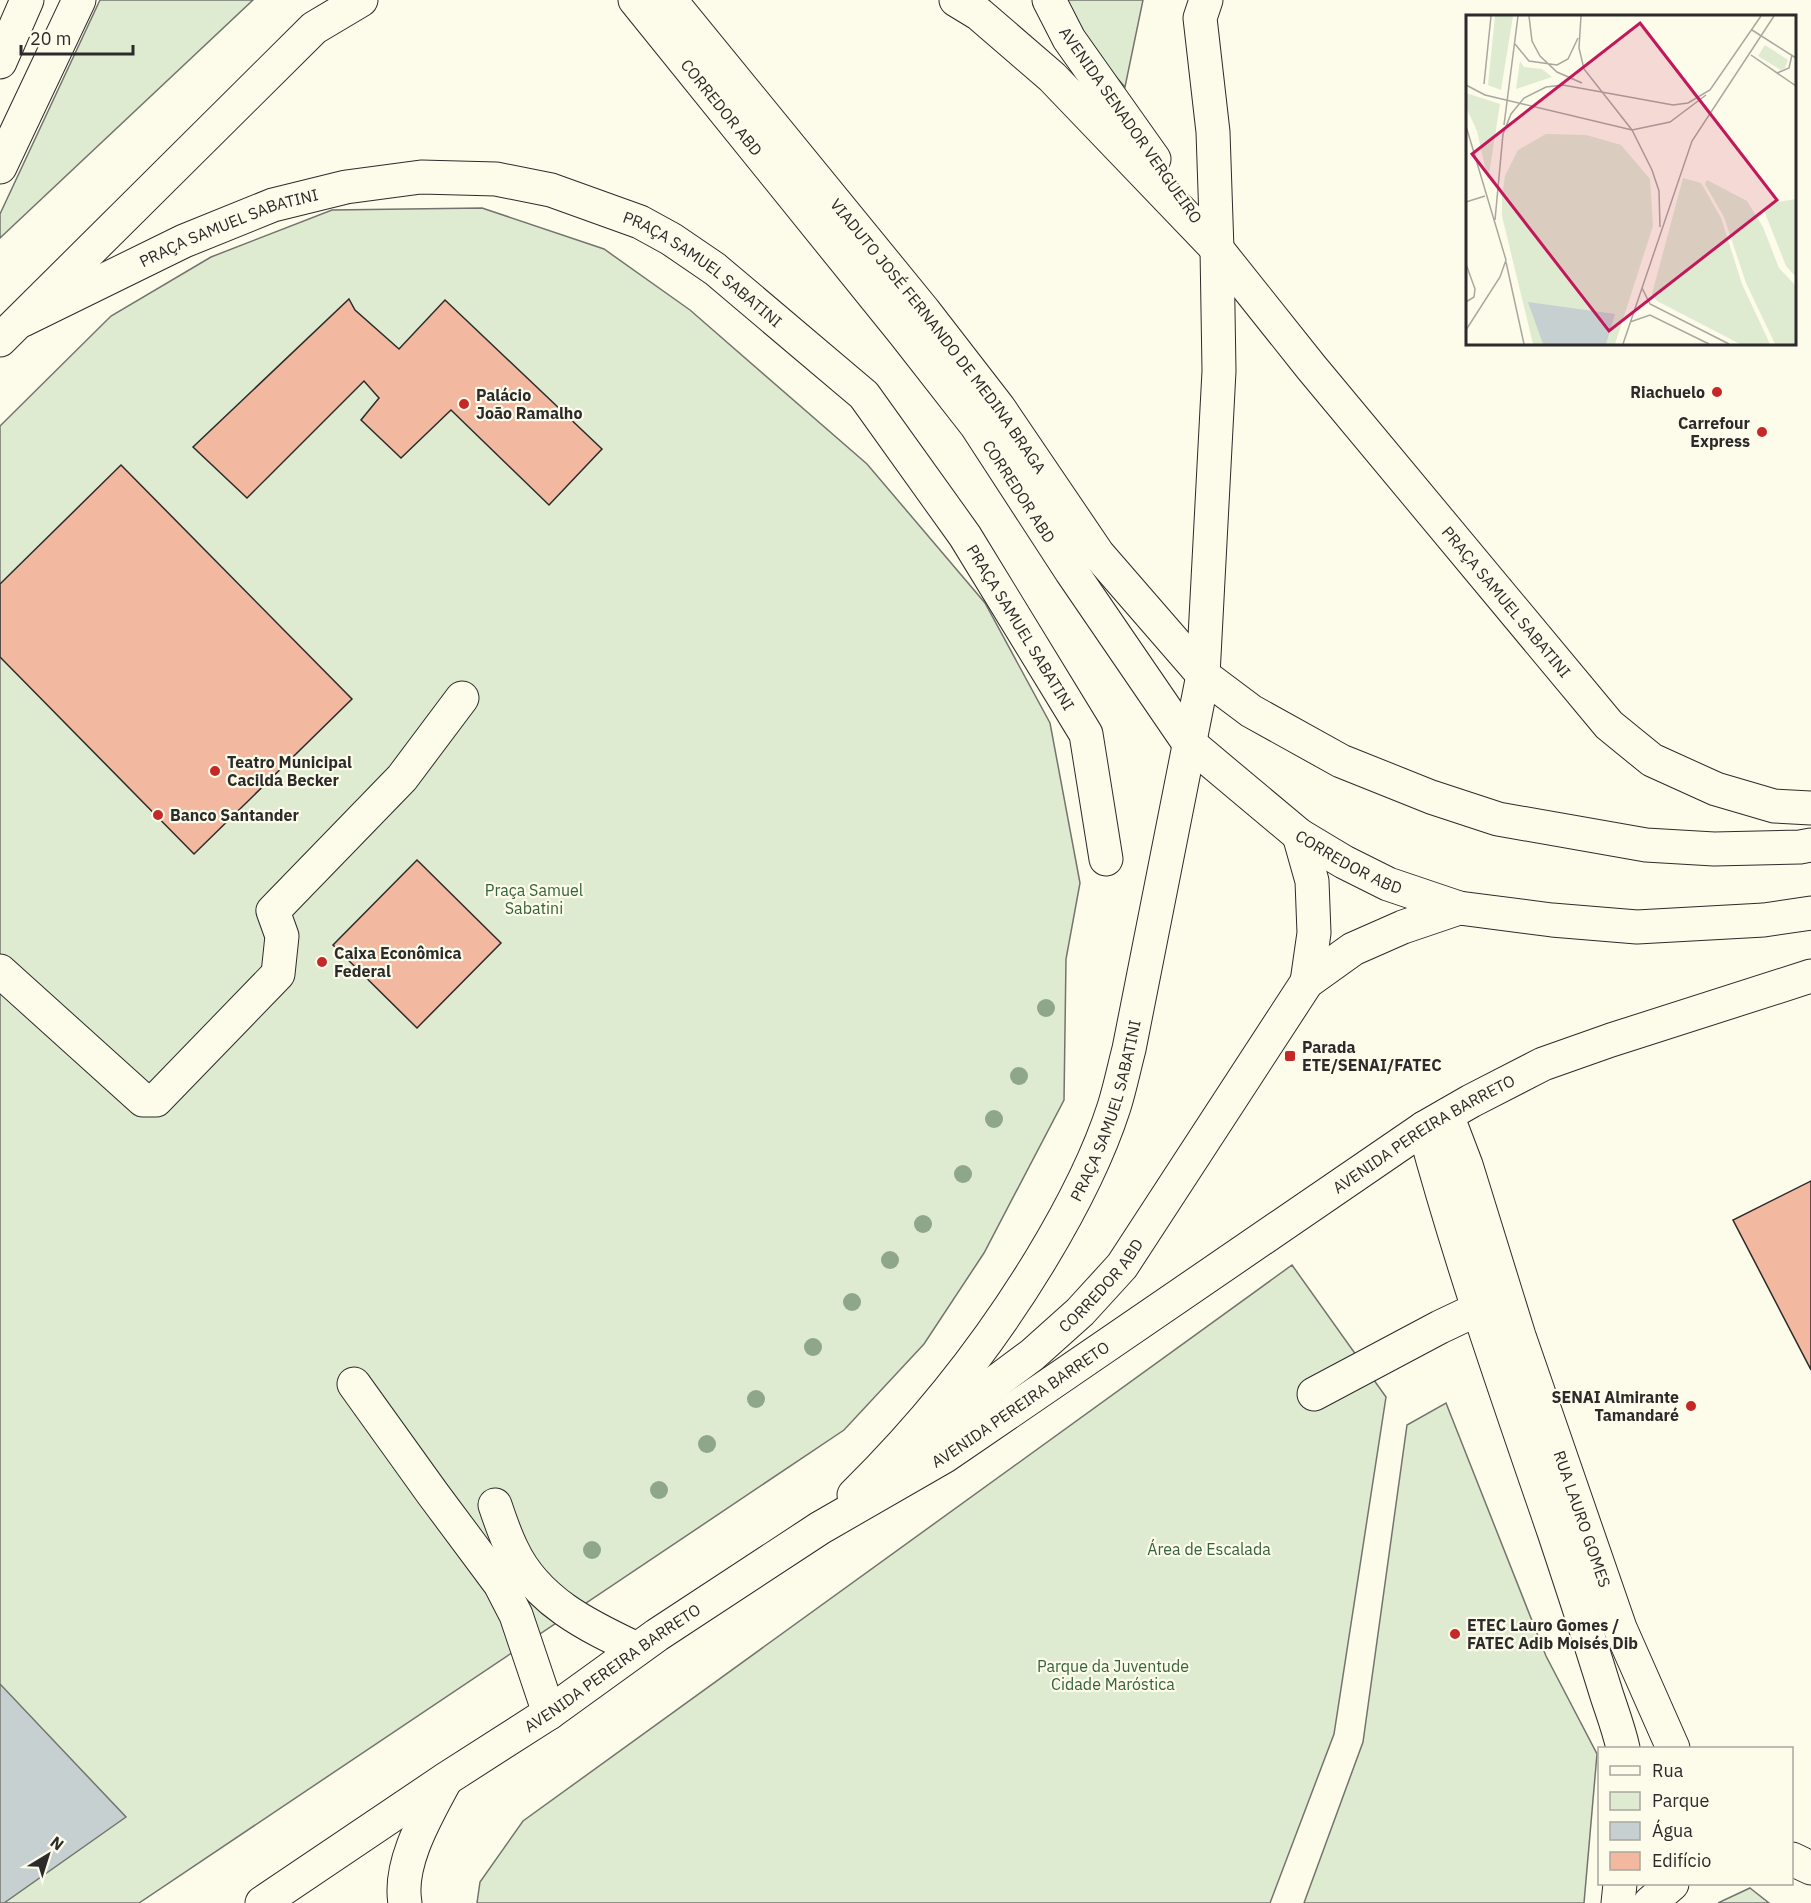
<svg xmlns="http://www.w3.org/2000/svg" width="1811" height="1903" font-family="'IBM Plex Sans',sans-serif">
<style>
.green{fill:#deebd1;stroke:#74746e;stroke-width:1.5}
.water{fill:#c7d0d0;stroke:#74746e;stroke-width:1.5}
.building{fill:#f2b8a0;stroke:#2b2b2b;stroke-width:1.5}
.lines{fill:none;stroke-linecap:round;stroke-linejoin:round}
.minor-casing{stroke:#2b2b2b;stroke-width:35}
.major-casing{stroke:#2b2b2b;stroke-width:35}
.minor{stroke:#fdfbea;stroke-width:33}
.major{stroke:#fdfbea;stroke-width:33}
.tree{fill:#8ea78a}
.poi-dot{fill:#c62828;stroke:#fdfbea;stroke-width:2}
.labels{text-anchor:middle;stroke-width:4.5;stroke-linejoin:round;paint-order:stroke}
.street-label{font-size:16px;fill:#2b2b2b;stroke:#fdfbea}
.poi-label{font-size:16px;font-weight:bold;fill:#2b2b2b;stroke:#fdfbea;text-anchor:start}
.park-label{font-size:16px;fill:#34623c;stroke:#fdfbea}
.inset-road{fill:none;stroke:#a9a89e;stroke-width:1.5}
.view{fill:#c2185b;fill-opacity:0.15;stroke:#c2185b;stroke-width:3}
.inset-edge{fill:none;stroke:#2b2b2b;stroke-width:3}
</style>
<rect width="100%" height="100%" fill="#fdfbea"/>
<!-- green -->
<g class="green">
<polygon points="100,0 253,0 0,238 0,214"/>
<polygon points="1060,0 1143,0 1125,87 1089,47"/>
<polygon points="482,208 604,249 690,310 867,464 985,603 1050,723 1080,883 1066,959 1064,1100 984,1253 924,1344 844,1430 139,1903 0,1903 0,426 111,316 211,257 332,210"/>
<polygon points="1292,1265 1386,1397 1334,1734 1270,1903 477,1903 480,1882 523,1821"/>
<polygon points="1446,1403 1546,1656 1597,1754 1584,1903 1304,1903 1363,1742 1407,1425"/>
<polygon points="1750,1888 1769,1903 1718,1903"/>
</g>
<!-- water -->
<polygon class="water" points="0,1684 126,1817 4,1903 0,1903"/>
<!-- building -->
<g class="building">
<polygon points="349,299 355,310 399,349 445,300 602,449 549,505 451,410 401,458 361,420 379,398 364,381 247,498 193,447"/>
<polygon points="121,465 352,699 194,854 0,657 0,584"/>
<polygon points="417,860 501,943 417,1028 333,945"/>
<polygon points="1811,1181 1811,1370 1733,1220"/>
</g>
<g class="lines">
<defs>
<g id="minor">
<path id="s1" d="M635 0 904 333 976 425 1071 571 1188 742 1299 835 1344 862 1388 884 1459 908 1552 920 1637 927 1764 920 1811 913"/>
<polyline points="0,167 79,0"/>
<path id="s2" d="M23 320 184 241 273 205 346 187 421 177 496 179 551 190 640 222 671 239 715 269 864 395 965 536 1086 734 1106 859"/>
<polyline points="1299,835 1312,881 1314,933 1307,982"/>
<polyline points="0,971 143,1100 156,1100 278,974 282,936 273,911 402,778 462,698"/>
<path id="s3" d="M1447 1115 1466 1165 1519 1336 1620 1628 1673 1748"/>
<path d="M1424 1128C1461 1265 1508 1398 1554 1532 1572 1586 1590 1641 1607 1696 1613 1714 1619 1730 1623 1748"/>
<polyline points="354,1384 433,1494 500,1584 516,1615 549,1713"/>
<polyline points="1314,1394 1440,1327 1478,1309"/>
<path id="s4" d="M911 1445 1032 1355 1080 1312 1122 1266 1307 982 1353 949 1403 927 1459 908"/>
<path d="M495 1505C500 1520 505 1535 512 1549 536 1601 588 1626 637 1649"/>
<polyline points="1792,1859 1811,1868"/>
<polyline points="1618,1903 1620,1884"/>
<polyline points="1650,1903 1672,1884"/>
</g>
<g id="major">
<path id="s5" d="M670 0 924 311 999 408 1098 554 1203 675 1251 711 1341 761 1431 797 1498 819 1646 845 1714 849 1800 847 1811 845"/>
<path id="s6" d="M956 0 979 14 1052 77 1217 249 1311 367 1609 725 1652 760 1716 789 1774 806 1811 808"/>
<polyline points="1049,0 1069,39 1154,159"/>
<polyline points="0,62 27,0"/>
<polyline points="0,340 314,28 361,0"/>
<path id="s7" d="M854 1495C925 1425 989 1345 1041 1259 1070 1211 1097 1160 1114 1107 1120 1088 1124 1068 1129 1049L1203 675 1219 371 1217 249 1213 132 1200 18 1206 0"/>
<path id="s8" d="M262 1903 446 1779 549 1713 657 1635 820 1528 945 1456 1424 1128 1471 1101 1543 1064 1611 1040 1811 976"/>
<path d="M405 1903C398 1863 427 1815 445 1781"/>
</g>
</defs>
<!-- minor casing -->
<use href="#minor" class="minor-casing"/>
<!-- major casing -->
<use href="#major" class="major-casing"/>
<!-- minor -->
<use href="#minor" class="minor"/>
<!-- major -->
<use href="#major" class="major"/>
</g>
<!-- trees -->
<g class="tree">
<circle cx="1046" cy="1008" r="9"/>
<circle cx="1019" cy="1076" r="9"/>
<circle cx="994" cy="1119" r="9"/>
<circle cx="963" cy="1174" r="9"/>
<circle cx="923" cy="1224" r="9"/>
<circle cx="890" cy="1260" r="9"/>
<circle cx="852" cy="1302" r="9"/>
<circle cx="813" cy="1347" r="9"/>
<circle cx="756" cy="1399" r="9"/>
<circle cx="707" cy="1444" r="9"/>
<circle cx="659" cy="1490" r="9"/>
<circle cx="592" cy="1550" r="9"/>
</g>
<!-- markers -->
<g class="poi-dot">
<circle cx="1717" cy="392" r="6"/>
<circle cx="464" cy="404" r="6"/>
<circle cx="1762" cy="432" r="6"/>
<circle cx="215" cy="771" r="6"/>
<circle cx="158" cy="815" r="6"/>
<circle cx="322" cy="962" r="6"/>
<rect x="1284" y="1050" width="12" height="12" rx="3"/>
<circle cx="1691" cy="1406" r="6"/>
<circle cx="1455" cy="1634" r="6"/>
</g>
<g class="labels">
<!-- street labels -->
<g class="street-label">
<text dy="6" stroke="none"><textPath href="#s1" startOffset="138">CORREDOR ABD</textPath></text>
<text transform="translate(1131 125) rotate(55)" y="6">AVENIDA SENADOR VERGUEIRO</text>
<text dy="6" stroke="none"><textPath href="#s2" startOffset="226">PRAÇA SAMUEL SABATINI</textPath></text>
<text dy="6" stroke="none"><textPath href="#s2" startOffset="730">PRAÇA SAMUEL SABATINI</textPath></text>
<text dy="6" stroke="none"><textPath href="#s5" startOffset="430">VIADUTO JOSÉ FERNANDO DE MEDINA BRAGA</textPath></text>
<text dy="6" stroke="none"><textPath href="#s1" startOffset="624">CORREDOR ABD</textPath></text>
<text dy="6" stroke="none"><textPath href="#s6" startOffset="818">PRAÇA SAMUEL SABATINI</textPath></text>
<text dy="6" stroke="none"><textPath href="#s2" startOffset="1216">PRAÇA SAMUEL SABATINI</textPath></text>
<text dy="6" stroke="none"><textPath href="#s1" startOffset="1128">CORREDOR ABD</textPath></text>
<text dy="6" stroke="none"><textPath href="#s7" startOffset="465">PRAÇA SAMUEL SABATINI</textPath></text>
<text dy="6" stroke="none"><textPath href="#s8" startOffset="1394">AVENIDA PEREIRA BARRETO</textPath></text>
<text dy="6" stroke="none"><textPath href="#s4" startOffset="249">CORREDOR ABD</textPath></text>
<text dy="6" stroke="none"><textPath href="#s8" startOffset="908">AVENIDA PEREIRA BARRETO</textPath></text>
<text dy="6" stroke="none"><textPath href="#s3" startOffset="426">RUA LAURO GOMES</textPath></text>
<text dy="6" stroke="none"><textPath href="#s8" startOffset="422">AVENIDA PEREIRA BARRETO</textPath></text>
</g>
<!-- poi labels -->
<g class="poi-label">
<text x="1705" y="398" text-anchor="end">Riachuelo</text>
<text x="476" y="401">Palácio<tspan x="476" dy="18">João Ramalho</tspan></text>
<text x="1750" y="429" text-anchor="end">Carrefour<tspan x="1750" dy="18">Express</tspan></text>
<text x="227" y="768">Teatro Municipal<tspan x="227" dy="18">Cacilda Becker</tspan></text>
<text x="170" y="821">Banco Santander</text>
<text x="334" y="959">Caixa Econômica<tspan x="334" dy="18">Federal</tspan></text>
<text x="1302" y="1053">Parada<tspan x="1302" dy="18">ETE/SENAI/FATEC</tspan></text>
<text x="1679" y="1403" text-anchor="end">SENAI Almirante<tspan x="1679" dy="18">Tamandaré</tspan></text>
<text x="1467" y="1631">ETEC Lauro Gomes /<tspan x="1467" dy="18">FATEC Adib Moisés Dib</tspan></text>
</g>
<!-- park labels -->
<g class="park-label">
<text x="534" y="896">Praça Samuel<tspan x="534" dy="18">Sabatini</tspan></text>
<text x="1209" y="1555">Área de Escalada</text>
<text x="1113" y="1672">Parque da Juventude<tspan x="1113" dy="18">Cidade Maróstica</tspan></text>
</g>
</g>
<!-- overview -->
<g transform="translate(1466 15)">
<rect width="330" height="330" fill="#fdfbea"/>
<path d="M29 1H47L35 75 22 70ZM299 30 322 45 319 53 315 55 292 41ZM54 46 58 52 76 54 86 62 50 74ZM0 78 34 89 22 165 11 116 0 92ZM80 119 120 120 155 130 184 164 187 211 149 329H67L36 201V183L39 161 52 135ZM217 163 235 168 255 203 276 269 304 329H274L191 286 186 279ZM241 165 281 186 297 212 313 253 330 271V329H309L280 268 258 202 239 169ZM330 184V262L320 251 299 198 305 188Z" fill="#deebd1"/>
<path d="M62 287 149 299 140 329H77Z" fill="#c7d0d0"/>
<path class="inset-road" d="M63 1 66 26 74 41 91 57 116 68M115 1 113 33 118 54 166 115 186 155 193 176 194 212M286 15 330 43M49 29 63 46 91 50 102 44 112 23M285 40 330 71M311 58 323 53 326 40M18 69 25 1M0 70 19 80 166 115 204 107 240 80M38 110 52 1M0 111 40 245 34 262 0 315M0 187 19 181M29 205 37 119 45 99 58 83 80 72 97 70 207 90 222 88 244 75 295 1M40 247 58 329M0 249 9 274 8 282 0 287M176 273 184 289 263 329M164 307 184 300 243 329M157 329 226 126 308 1"/>
<path class="view" d="M174 8 311 185 143 316 6 139Z"/>
<rect width="330" height="330" class="inset-edge"/>
</g>
<!-- legend -->
<rect x="1598" y="1747" width="195" height="138" fill="#fdfbea" stroke="#a9a89e" stroke-width="1.5"/>
<rect x="1610" y="1766" width="30" height="9" fill="#fdfbea" stroke="#a9a89e" stroke-width="1.5"/>
<text x="1652" y="1777" font-size="18" fill="#2b2b2b">Rua</text>
<rect x="1610" y="1792" width="30" height="18" fill="#deebd1" stroke="#a9a89e" stroke-width="1.5"/>
<text x="1652" y="1807" font-size="18" fill="#2b2b2b">Parque</text>
<rect x="1610" y="1822" width="30" height="18" fill="#c7d0d0" stroke="#a9a89e" stroke-width="1.5"/>
<text x="1652" y="1837" font-size="18" fill="#2b2b2b">Água</text>
<rect x="1610" y="1852" width="30" height="18" fill="#f2b8a0" stroke="#a9a89e" stroke-width="1.5"/>
<text x="1652" y="1867" font-size="18" fill="#2b2b2b">Edifício</text>
<!-- north arrow -->
<g transform="translate(48 1855) rotate(38)" stroke="#fdfbea" stroke-width="4.5" paint-order="stroke">
<path d="M0-4.5L10 22L0 15L-10 22Z" fill="#2b2b2b"/>
<text y="-9" font-size="16" font-weight="bold" text-anchor="middle" fill="#2b2b2b">N</text>
</g>
<!-- scale -->
<path d="M21 45v9h112v-9" fill="none" stroke="#2b2b2b" stroke-width="3"/>
<text x="30" y="45" font-size="18" fill="#2b2b2b" stroke="#fdfbea" stroke-width="4.5" paint-order="stroke">20 m</text>
</svg>
